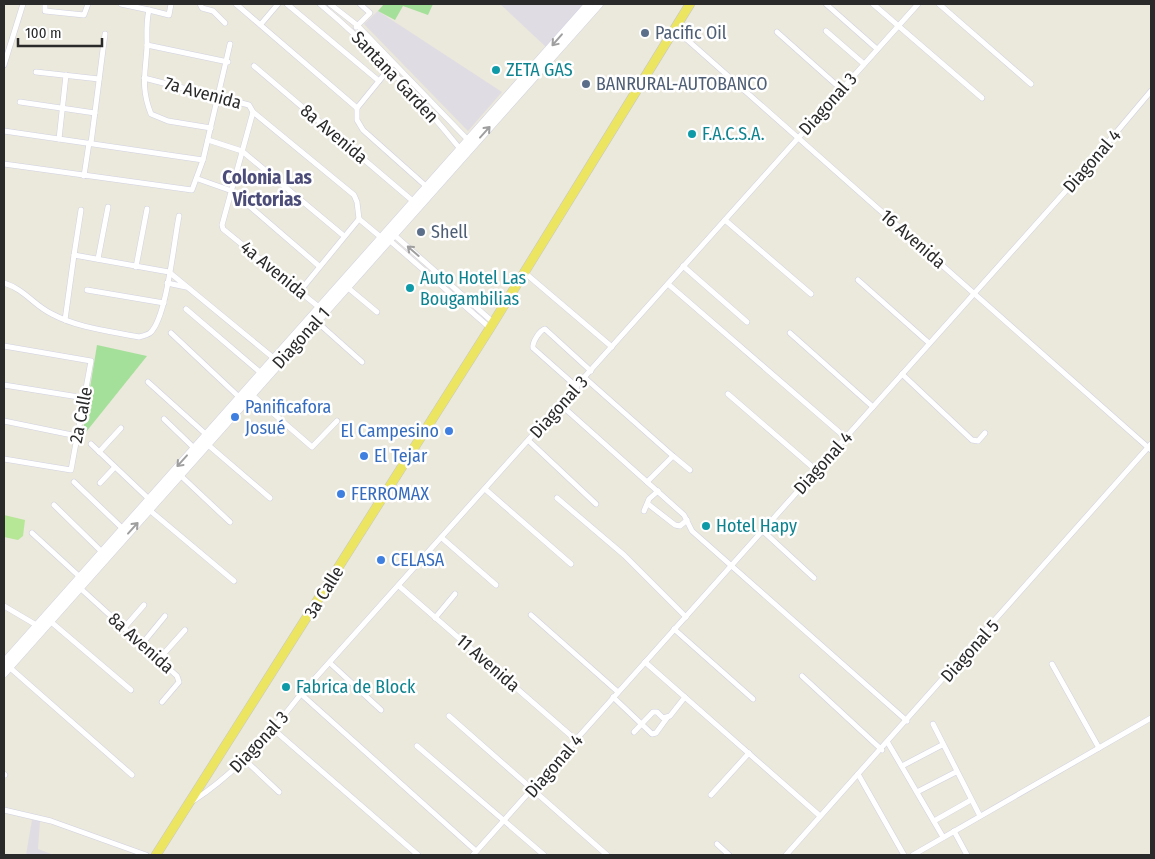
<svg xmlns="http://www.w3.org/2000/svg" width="1155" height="859" font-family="'Fira Sans Condensed',sans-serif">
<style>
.industrial{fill:#e0dce4}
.green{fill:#a5e09a}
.pitch{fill:#b6e797}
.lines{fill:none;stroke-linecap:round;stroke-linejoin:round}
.minor-casing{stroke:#d1d1e2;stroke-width:6}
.secondary-casing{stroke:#d1d1e2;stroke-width:9}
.primary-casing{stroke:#c8c8c8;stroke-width:10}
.minor{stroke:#fff;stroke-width:5}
.secondary{stroke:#fff;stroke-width:8}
.primary{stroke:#ebe562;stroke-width:9}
.oneway{stroke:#9f9f9f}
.service-dot{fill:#5c6f8a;stroke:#fff;stroke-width:2}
.culture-dot{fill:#0f9aa8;stroke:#fff;stroke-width:2}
.shop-dot{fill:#3f7fe0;stroke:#fff;stroke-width:2}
.labels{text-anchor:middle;stroke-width:5;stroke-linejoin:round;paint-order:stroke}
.service-label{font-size:18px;fill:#4e5e75;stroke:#fff;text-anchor:start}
.culture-label{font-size:18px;fill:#0d838f;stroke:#fff;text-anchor:start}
.street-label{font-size:18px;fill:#2a2a2a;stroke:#fff}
.shop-label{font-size:18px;fill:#366cbe;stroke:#fff;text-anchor:start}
.neighbourhood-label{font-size:19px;font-weight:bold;fill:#4c4c79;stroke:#fff}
</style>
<rect width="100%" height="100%" fill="#ebe8dc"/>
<!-- industrial -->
<g class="industrial">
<polygon points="500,4 580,4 583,6 546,47"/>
<polygon points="378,11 502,92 468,131 364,24"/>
<polygon points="32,820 40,821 38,849 54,855 26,855"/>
</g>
<!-- green -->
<g class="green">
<polygon points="384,4 433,4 428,15 403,6 395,20 378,11"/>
<polygon points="97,345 147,356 82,437"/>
</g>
<!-- pitch -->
<polygon class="pitch" points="4,515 25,520 23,536 18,540 4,537"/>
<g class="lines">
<defs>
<g id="minor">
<polyline points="45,4 45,11 84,15 88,4"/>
<path d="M121 4 149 10C146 22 147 32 147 45 146 72 140 86 151 114L168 121 211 128"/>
<polyline points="200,4 202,8 213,11 225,23"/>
<polyline points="236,4 357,108"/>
<polyline points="287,4 379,81"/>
<path d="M320 4C373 48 418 97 461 150"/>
<polyline points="330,4 357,25 470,142"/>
<polyline points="826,4 877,49"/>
<polyline points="873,4 982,98"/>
<polyline points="939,4 1031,84"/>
<polyline points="149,10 169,15 171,4"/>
<polyline points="261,24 278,4"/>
<polyline points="356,27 370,13 360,4"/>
<polyline points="675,29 1151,450"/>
<polyline points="826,31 864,64"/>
<polyline points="777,32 841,89"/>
<polyline points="147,45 228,62"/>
<polyline points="4,65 23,4"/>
<polyline points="392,65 357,108 357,120 363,130 427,187"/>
<polyline points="254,66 414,202"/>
<polyline points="36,72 99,79"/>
<polyline points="144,78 249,105 253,112 354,195 357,202 359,219"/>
<polyline points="20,102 95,113"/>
<polyline points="253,112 222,225 223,229 320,308"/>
<polyline points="4,131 203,160"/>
<polyline points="59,139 66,75"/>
<polyline points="208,140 242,151 344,236"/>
<polyline points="91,143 105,34"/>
<polyline points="4,164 192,190 203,160 230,44"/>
<polyline points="84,176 89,143"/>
<polyline points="198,179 232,191 319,266"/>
<polyline points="359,219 383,239"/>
<polyline points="725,220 811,294"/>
<polyline points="393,234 494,323"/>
<polyline points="388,239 490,328"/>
<polyline points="74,255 81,210"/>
<polyline points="98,259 108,207"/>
<polyline points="683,266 747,322"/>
<polyline points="136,267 147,209"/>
<polyline points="525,273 612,347"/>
<polyline points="858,280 929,343"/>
<path d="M4 283C26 290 33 305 52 314 78 328 110 331 139 337 143 336 147 335 150 333 167 318 174 240 179 216"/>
<polyline points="167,283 186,287"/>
<polyline points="668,284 846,438"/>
<polyline points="347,287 377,312"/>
<polyline points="87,290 164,303"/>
<polyline points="300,291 359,219"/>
<polyline points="186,309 261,373"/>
<polyline points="65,320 74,255 169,272 276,360"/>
<polyline points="316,321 362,362"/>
<polyline points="171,333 239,397"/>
<polyline points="790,333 873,407"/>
<polyline points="4,346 91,361 71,470 4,459"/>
<polyline points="902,374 972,440 978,441 985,433"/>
<polyline points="585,378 673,456"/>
<polyline points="148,382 209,437"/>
<polyline points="4,385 85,398"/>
<path d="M577 387 533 348C532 342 540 330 545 329L591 371"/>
<polyline points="251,394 312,447 337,421"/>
<polyline points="728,394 817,471"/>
<polyline points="561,405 684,515 692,531 907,721"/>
<polyline points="164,419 194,448"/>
<polyline points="4,421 77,436"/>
<polyline points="529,441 596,504"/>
<polyline points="91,444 150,500"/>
<polyline points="207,444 270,498"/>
<polyline points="99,452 121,428"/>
<polyline points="180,475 230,522"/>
<polyline points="74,482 122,528"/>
<polyline points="647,482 673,456 690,470"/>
<polyline points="100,483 115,467"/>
<polyline points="485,489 571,564"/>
<polyline points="557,498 624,555 686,617"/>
<polyline points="648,504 675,525 680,526 687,520"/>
<polyline points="54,505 102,552"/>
<polyline points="147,508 234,581"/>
<polyline points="644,511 649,499 658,491"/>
<polyline points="763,531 814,578"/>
<polyline points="32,533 81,578"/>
<polyline points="442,538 496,585"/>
<polyline points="399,586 576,740"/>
<polyline points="80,588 177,676 179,682 162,702"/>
<polyline points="4,606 38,626"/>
<polyline points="531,615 618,692"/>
<polyline points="435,618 455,594"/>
<polyline points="50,621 131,690"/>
<polyline points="124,628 144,605"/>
<polyline points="674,629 753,699"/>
<polyline points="142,644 165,616"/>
<polyline points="159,659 185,630"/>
<polyline points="645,662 820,816"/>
<polyline points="330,663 381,710"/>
<polyline points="1052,664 1099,748"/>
<polyline points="8,666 132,775"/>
<polyline points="802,676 882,750"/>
<polyline points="301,694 476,851"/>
<polyline points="613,697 652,734 656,733 667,718"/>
<polyline points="449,716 607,855"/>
<polyline points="933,724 980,816"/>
<polyline points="273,729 418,855"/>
<polyline points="634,732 653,712 657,712 663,718 670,716 685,697"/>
<polyline points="888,743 943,837"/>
<polyline points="417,746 544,855"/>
<polyline points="245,760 279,792"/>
<polyline points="902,766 942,745"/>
<polyline points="4,774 5,775"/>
<polyline points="858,774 904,855"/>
<polyline points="917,792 956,772"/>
<polyline points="711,795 749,753"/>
<path d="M193 801C236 773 269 735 301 694L918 4"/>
<polyline points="4,810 51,821 146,855"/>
<polyline points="934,821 971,800"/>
<polyline points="954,831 967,855"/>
<polyline points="717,844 729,855"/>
<polyline points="473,855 1088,166 1151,91"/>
<polyline points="786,855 1151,444"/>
<polyline points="913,855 1151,718"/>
</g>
<g id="secondary">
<polyline points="4,663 589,4"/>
<polyline points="4,673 599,4"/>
</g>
<polyline id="primary" points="156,855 490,328 690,4"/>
</defs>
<!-- minor casing -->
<use href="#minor" class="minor-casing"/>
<!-- secondary casing -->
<use href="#secondary" class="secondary-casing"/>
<!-- primary casing -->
<use href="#primary" class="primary-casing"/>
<!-- minor -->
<use href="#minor" class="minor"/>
<!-- secondary -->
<use href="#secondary" class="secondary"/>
<!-- primary -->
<use href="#primary" class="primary"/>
</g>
<!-- one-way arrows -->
<defs><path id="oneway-shaft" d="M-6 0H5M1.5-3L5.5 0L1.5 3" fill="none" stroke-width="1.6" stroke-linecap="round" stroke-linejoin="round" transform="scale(1.25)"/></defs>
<g class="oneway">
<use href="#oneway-shaft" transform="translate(557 40) rotate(131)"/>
<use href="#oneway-shaft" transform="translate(485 132) rotate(-48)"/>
<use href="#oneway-shaft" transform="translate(413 251) rotate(-139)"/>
<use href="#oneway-shaft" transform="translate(182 461) rotate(132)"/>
<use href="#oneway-shaft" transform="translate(133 528) rotate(-48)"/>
</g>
<!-- markers -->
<g class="service-dot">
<circle cx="645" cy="33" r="5"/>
<circle cx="586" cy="84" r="5"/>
<circle cx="421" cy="232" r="5"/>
</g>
<g class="culture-dot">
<circle cx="496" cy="70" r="5"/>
<circle cx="692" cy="134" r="5"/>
<circle cx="410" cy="288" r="5"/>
<circle cx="706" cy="526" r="5"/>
<circle cx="286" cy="687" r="5"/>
</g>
<g class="shop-dot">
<circle cx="235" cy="417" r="5"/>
<circle cx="449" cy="431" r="5"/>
<circle cx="364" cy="456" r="5"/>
<circle cx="341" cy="494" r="5"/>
<circle cx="381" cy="560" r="5"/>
</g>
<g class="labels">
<!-- service labels -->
<g class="service-label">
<text x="655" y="39">Pacific Oil</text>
<text x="596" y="90">BANRURAL-AUTOBANCO</text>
<text x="431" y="238">Shell</text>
</g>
<!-- culture labels -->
<g class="culture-label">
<text x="506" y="76">ZETA GAS</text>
<text x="702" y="140">F.A.C.S.A.</text>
<text x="420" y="284">Auto Hotel Las<tspan x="420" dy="21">Bougambilias</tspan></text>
<text x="716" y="532">Hotel Hapy</text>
<text x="296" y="693">Fabrica de Block</text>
</g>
<!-- street labels -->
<g class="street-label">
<text transform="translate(395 77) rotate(47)" y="6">Santana Garden</text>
<text transform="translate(203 93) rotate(15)" y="6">7a Avenida</text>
<text transform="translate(828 104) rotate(-48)" y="6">Diagonal 3</text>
<text transform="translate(334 134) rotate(40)" y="6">8a Avenida</text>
<text transform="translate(1092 161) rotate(-49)" y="6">Diagonal 4</text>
<text transform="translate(913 239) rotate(41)" y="6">16 Avenida</text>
<text transform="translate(274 270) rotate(39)" y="6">4a Avenida</text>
<text transform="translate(301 338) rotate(-48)" y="6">Diagonal 1</text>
<text transform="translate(559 407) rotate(-48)" y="6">Diagonal 3</text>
<text transform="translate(81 415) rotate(-79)" y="6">2a Calle</text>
<text transform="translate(823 463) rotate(-48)" y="6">Diagonal 4</text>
<text transform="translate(324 592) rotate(-58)" y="6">3a Calle</text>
<text transform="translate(141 643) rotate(42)" y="6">8a Avenida</text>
<text transform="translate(970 651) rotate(-48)" y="6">Diagonal 5</text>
<text transform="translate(488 663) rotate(41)" y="6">11 Avenida</text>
<text transform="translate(259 742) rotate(-47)" y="6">Diagonal 3</text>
<text transform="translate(554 766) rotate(-49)" y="6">Diagonal 4</text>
</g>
<!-- shop labels -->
<g class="shop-label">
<text x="245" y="413">Panificafora<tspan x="245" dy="21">Josué</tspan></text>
<text x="439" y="437" text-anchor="end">El Campesino</text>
<text x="374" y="462">El Tejar</text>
<text x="351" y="500">FERROMAX</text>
<text x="391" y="566">CELASA</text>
</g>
<!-- neighbourhood labels -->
<g class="neighbourhood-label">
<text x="267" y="184">Colonia Las<tspan x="267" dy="22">Victorias</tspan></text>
</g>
</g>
<!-- border -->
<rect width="1155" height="859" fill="none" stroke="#2a2a2a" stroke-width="10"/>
<!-- scale -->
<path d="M18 38v8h84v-8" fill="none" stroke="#2a2a2a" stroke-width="2.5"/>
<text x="25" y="38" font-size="15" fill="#2a2a2a" stroke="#ffffff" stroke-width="4" paint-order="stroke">100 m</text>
</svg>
